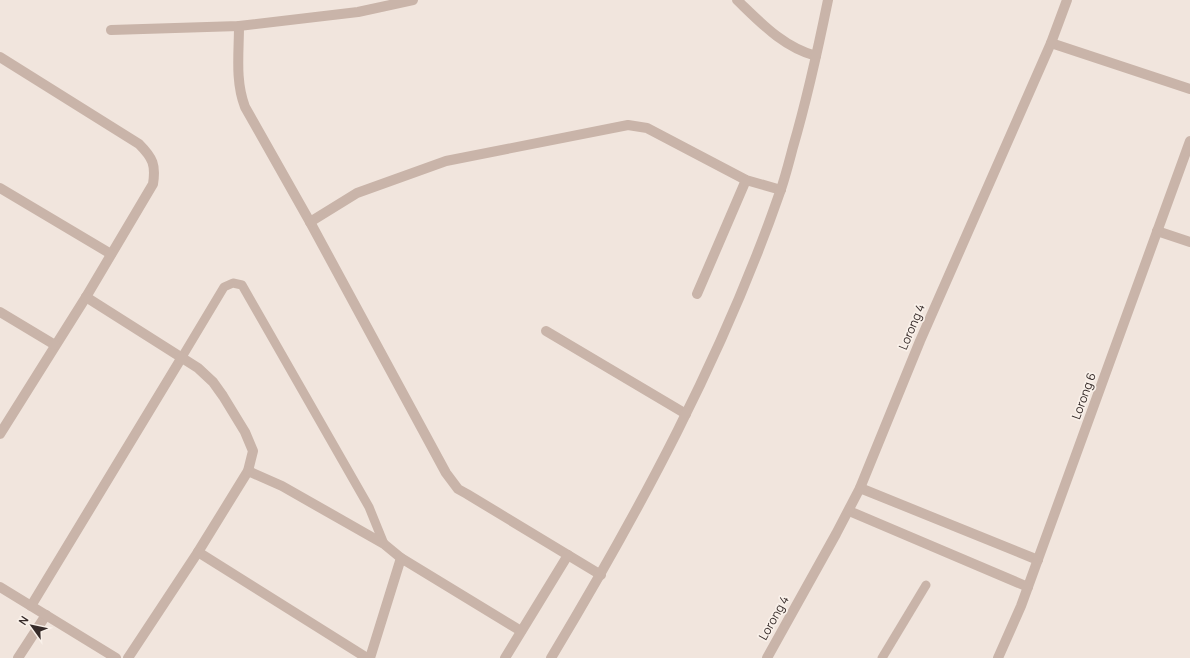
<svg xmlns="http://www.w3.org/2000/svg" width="1190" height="658" font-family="Manrope,sans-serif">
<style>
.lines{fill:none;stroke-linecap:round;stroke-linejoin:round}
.service{stroke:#c9b4a9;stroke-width:9}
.minor{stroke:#c9b4a9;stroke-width:10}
.tertiary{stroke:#c9b4a9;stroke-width:10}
.labels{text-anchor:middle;stroke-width:3.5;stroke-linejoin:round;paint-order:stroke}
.street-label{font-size:12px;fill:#362b29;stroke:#f9f0e9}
</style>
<rect width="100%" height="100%" fill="#f1e5dd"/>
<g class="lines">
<!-- service -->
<g class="service">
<polyline points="182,357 224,287 233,283 242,285 369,507 384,544"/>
<polyline points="882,658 926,585"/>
</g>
<!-- minor -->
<g class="minor">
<path d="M737 0C761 23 783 47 816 56"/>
<path d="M239 26C239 53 235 81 245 107L310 222 446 473 458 489 467 494 601 575"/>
<polyline points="111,30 239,26 358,12 413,0"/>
<polyline points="1051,43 1190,89"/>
<path d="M0 57 139 144C153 158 156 165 153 184L86 297 0 434"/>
<polyline points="0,188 111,254"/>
<polyline points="310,222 357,193 446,161 628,125 647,128 746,180 781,190"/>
<polyline points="1157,231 1190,242"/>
<polyline points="697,294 746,180"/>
<polyline points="86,297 198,368 213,382 223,396 245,432 253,451 248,471 198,552 128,658"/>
<polyline points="0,312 55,345"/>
<polyline points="546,331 686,414"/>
<polyline points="248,471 282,486 384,544 401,558 521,631"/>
<polyline points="860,488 1038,560"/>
<polyline points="849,511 1028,587"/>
<polyline points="198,552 367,658"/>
<polyline points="31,606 182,357"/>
<polyline points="18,658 46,615"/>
<polyline points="370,658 401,558"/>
<polyline points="505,658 568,555"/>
<polyline points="767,658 836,534 860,488 920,341 1051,43 1067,0"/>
<polyline points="998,658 1021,606 1190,141"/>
</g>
<!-- tertiary -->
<g class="tertiary">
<polyline points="0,587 116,658"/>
<path d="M551 658C640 510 723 356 780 192 785 178 789 162 793 147 807 99 818 49 828 0"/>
</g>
</g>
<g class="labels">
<!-- street labels -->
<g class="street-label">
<text transform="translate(912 327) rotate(-67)" y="4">Lorong 4</text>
<text transform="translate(1084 396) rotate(-70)" y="4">Lorong 6</text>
<text transform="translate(774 618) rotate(-61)" y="4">Lorong 4</text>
</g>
</g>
<!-- north arrow -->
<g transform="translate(32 626) rotate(303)" stroke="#f9f0e9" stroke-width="3" paint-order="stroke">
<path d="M0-3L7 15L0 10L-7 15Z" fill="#362b29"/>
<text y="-6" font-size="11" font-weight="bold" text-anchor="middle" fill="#362b29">N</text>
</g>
</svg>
